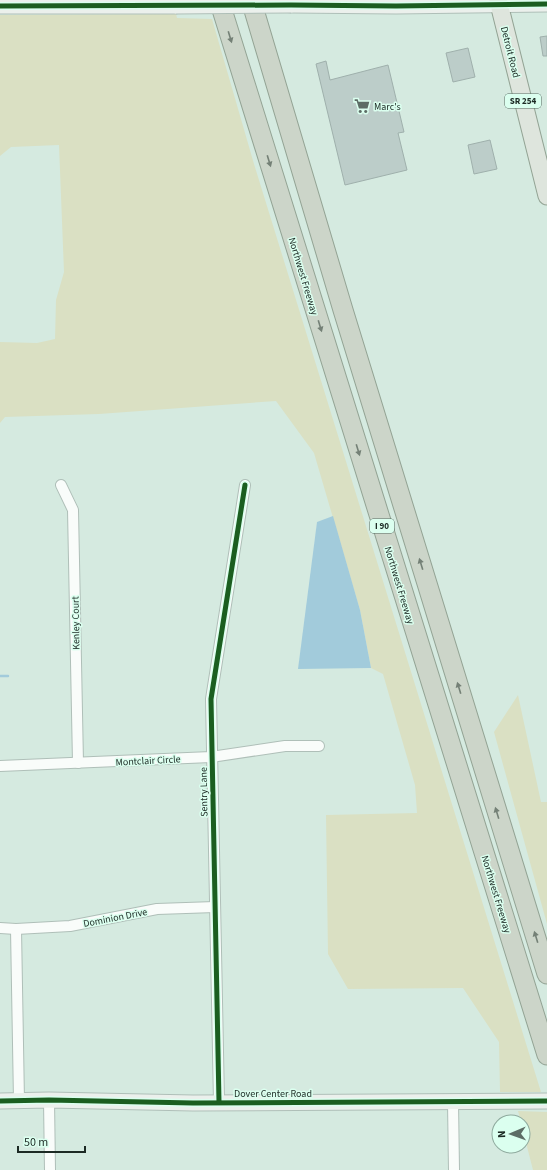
<svg xmlns="http://www.w3.org/2000/svg" width="547" height="1170" font-family="'Source Sans 3',sans-serif">
<style>
.green{fill:#dae0c3}
.water{fill:#a2cbdb}
.lines{fill:none;stroke-linecap:round;stroke-linejoin:round}
.stream{stroke:#a2cbdb;stroke-width:2.5}
.building{fill:#bccdc9;stroke:#9fb0ac}
.street-casing{stroke:#afbfb8;stroke-width:12}
.secondary-casing{stroke:#afbfb8;stroke-width:17}
.primary-casing{stroke:#93a394;stroke-width:19}
.highway-casing{stroke:#93a394;stroke-width:21}
.street{stroke:#f9fcfa;stroke-width:10}
.secondary{stroke:#ebf0ec;stroke-width:15}
.primary{stroke:#dee5dd;stroke-width:17}
.highway{stroke:#ccd5c9;stroke-width:19}
.secondary-bridge-casing{stroke:#afbfb8;stroke-width:17;stroke-linecap:butt}
.secondary-bridge{stroke:#ebf0ec;stroke-width:15}
.cycleway-casing{stroke:#dbffef;stroke-width:8}
.cycleway{stroke:#1b5e20;stroke-width:5}
.oneway{fill:#748076}
.labels{text-anchor:middle;stroke-width:3;stroke-linejoin:round;paint-order:stroke}
.shield{fill:#dbffef;stroke:#556a61;stroke-width:1}
.shield-label{font-size:9px;font-weight:bold;fill:#1c2a24}
.street-label{font-size:10px;fill:#1c2a24;stroke:#dbffef}
.poi-label{font-size:10px;fill:#1c2a24;stroke:#dbffef;text-anchor:start}
</style>
<rect width="100%" height="100%" fill="#d5eae0"/>
<!-- green -->
<g class="green">
<polygon points="176,14 177,18 212,19 254,164 541,1092 500,1092 499,1042 463,988 348,989 328,954 326,815 417,813 415,785 383,674 371,668 360,610 314,453 276,401 99,414 5,417 0,423 0,342 37,343 55,339 56,300 64,272 59,145 11,147 0,156 0,15"/>
<polygon points="518,695 541,802 547,802 547,924 494,732"/>
<polygon points="518,1111 547,1112 547,1170 533,1170 523,1131 523,1122 521,1122"/>
</g>
<!-- water -->
<polygon class="water" points="333,516 360,610 371,668 298,669 317,522"/>
<g class="lines">
<!-- stream -->
<polyline class="stream" points="0,676 8,676"/>
</g>
<!-- building -->
<g class="building">
<polygon points="547,36 547,56 543,56 540,37"/>
<polygon points="468,48 475,77 453,82 446,53"/>
<polygon points="326,61 330,80 388,65 404,132 398,133 407,170 345,185 316,64"/>
<polygon points="490,140 497,169 474,174 468,145"/>
</g>
<g class="lines">
<defs>
<g id="street">
<polyline points="61,485 73,510 78,763"/>
<polyline points="0,766 211,757 285,746 319,746"/>
<polyline points="0,928 16,929 70,926 157,909 215,907"/>
<polyline points="16,929 19,1101"/>
<polyline points="49,1100 50,1170"/>
<polyline points="219,1102 211,699 245,485"/>
<polyline points="453,1102 454,1170"/>
</g>
<g id="secondary">
<polyline points="291,5 396,6 547,4"/>
<polyline points="0,6 176,6"/>
<polyline points="0,1101 49,1100 193,1103 547,1101"/>
</g>
<polyline id="primary" points="498,0 547,196"/>
<g id="highway">
<polyline points="219,0 547,1055"/>
<polyline points="251,0 343,310 547,974"/>
</g>
</defs>
<!-- street casing -->
<use href="#street" class="street-casing"/>
<!-- secondary casing -->
<use href="#secondary" class="secondary-casing"/>
<!-- primary casing -->
<use href="#primary" class="primary-casing"/>
<!-- highway casing -->
<use href="#highway" class="highway-casing"/>
<!-- street -->
<use href="#street" class="street"/>
<!-- secondary -->
<use href="#secondary" class="secondary"/>
<!-- primary -->
<use href="#primary" class="primary"/>
<!-- highway -->
<use href="#highway" class="highway"/>
<defs>
<polyline id="secondary-bridge" points="176,6 291,5"/>
</defs>
<!-- secondary-bridge casing -->
<use href="#secondary-bridge" class="secondary-bridge-casing"/>
<!-- secondary-bridge -->
<use href="#secondary-bridge" class="secondary-bridge"/>
<defs>
<g id="cycleway">
<polyline points="0,6 291,5 396,6 547,4"/>
<polyline points="0,1101 49,1100 193,1103 547,1101"/>
<polyline points="219,1102 211,699 245,485"/>
</g>
</defs>
<!-- cycleway casing -->
<use href="#cycleway" class="cycleway-casing"/>
<!-- cycleway -->
<use href="#cycleway" class="cycleway"/>
</g>
<!-- one-way arrows -->
<defs><path id="oneway-solid" d="M-6-.8H1V-3.2L6.5 0L1 3.2V.8H-6Z"/></defs>
<g class="oneway">
<use href="#oneway-solid" transform="translate(230 37) rotate(73)"/>
<use href="#oneway-solid" transform="translate(269 161) rotate(73)"/>
<use href="#oneway-solid" transform="translate(320 326) rotate(73)"/>
<use href="#oneway-solid" transform="translate(358 450) rotate(73)"/>
<use href="#oneway-solid" transform="translate(421 564) rotate(-107)"/>
<use href="#oneway-solid" transform="translate(459 688) rotate(-107)"/>
<use href="#oneway-solid" transform="translate(497 813) rotate(-107)"/>
<use href="#oneway-solid" transform="translate(536 937) rotate(-107)"/>
</g>
<!-- icons -->
<defs>
<symbol id="supermarket-bare" viewBox="-9 -9 18 18"><path d="M-6-5.5h2.5l.6 2H6L4.5 2H-2.5L-4.4-4H-6ZM-1.5 3.2a1.3 1.3 0 1 0 .1 0ZM3 3.2a1.3 1.3 0 1 0 .1 0Z" fill="#5d6d66" stroke="#dbffef" stroke-width="2.5" paint-order="stroke"/></symbol>
</defs>
<g fill-rule="evenodd">
<use href="#supermarket-bare" x="351" y="95" width="22" height="22"/>
</g>
<g class="labels">
<!-- shield labels -->
<g class="shield">
<rect x="505" y="94" width="36" height="14" rx="3"/>
<rect x="370" y="519" width="24" height="14" rx="3"/>
</g>
<g class="shield-label">
<text x="523" y="104">SR 254</text>
<text x="382" y="529">I 90</text>
</g>
<!-- street labels -->
<g class="street-label">
<text transform="translate(511 52) rotate(76)" y="4">Detroit Road</text>
<text transform="translate(304 276) rotate(73)" y="4">Northwest Freeway</text>
<text transform="translate(400 585) rotate(73)" y="4">Northwest Freeway</text>
<text transform="translate(75 623) rotate(-91)" y="4">Kenley Court</text>
<text transform="translate(148 760) rotate(-3)" y="4">Montclair Circle</text>
<text transform="translate(203 792) rotate(-91)" y="4">Sentry Lane</text>
<text transform="translate(497 894) rotate(73)" y="4">Northwest Freeway</text>
<text transform="translate(115 917) rotate(-11)" y="4">Dominion Drive</text>
<text x="273" y="1097">Dover Center Road</text>
</g>
<!-- poi labels -->
<g class="poi-label">
<text x="374" y="110">Marc's</text>
</g>
</g>
<!-- north arrow -->
<g transform="translate(511 1134) rotate(268)"><circle r="19" fill="#dbffef" stroke="#8faa9e"/>
<path d="M0-3L7 15L0 10L-7 15Z" fill="#5d6d66"/>
<text y="-6" font-size="11" font-weight="bold" text-anchor="middle" fill="#1c2a24">N</text>
</g>
<!-- scale -->
<path d="M18 1146v6h67v-6" fill="none" stroke="#1c2a24" stroke-width="2"/>
<text x="24" y="1146" font-size="12" fill="#1c2a24" stroke="#dbffef" stroke-width="3" paint-order="stroke">50 m</text>
</svg>
